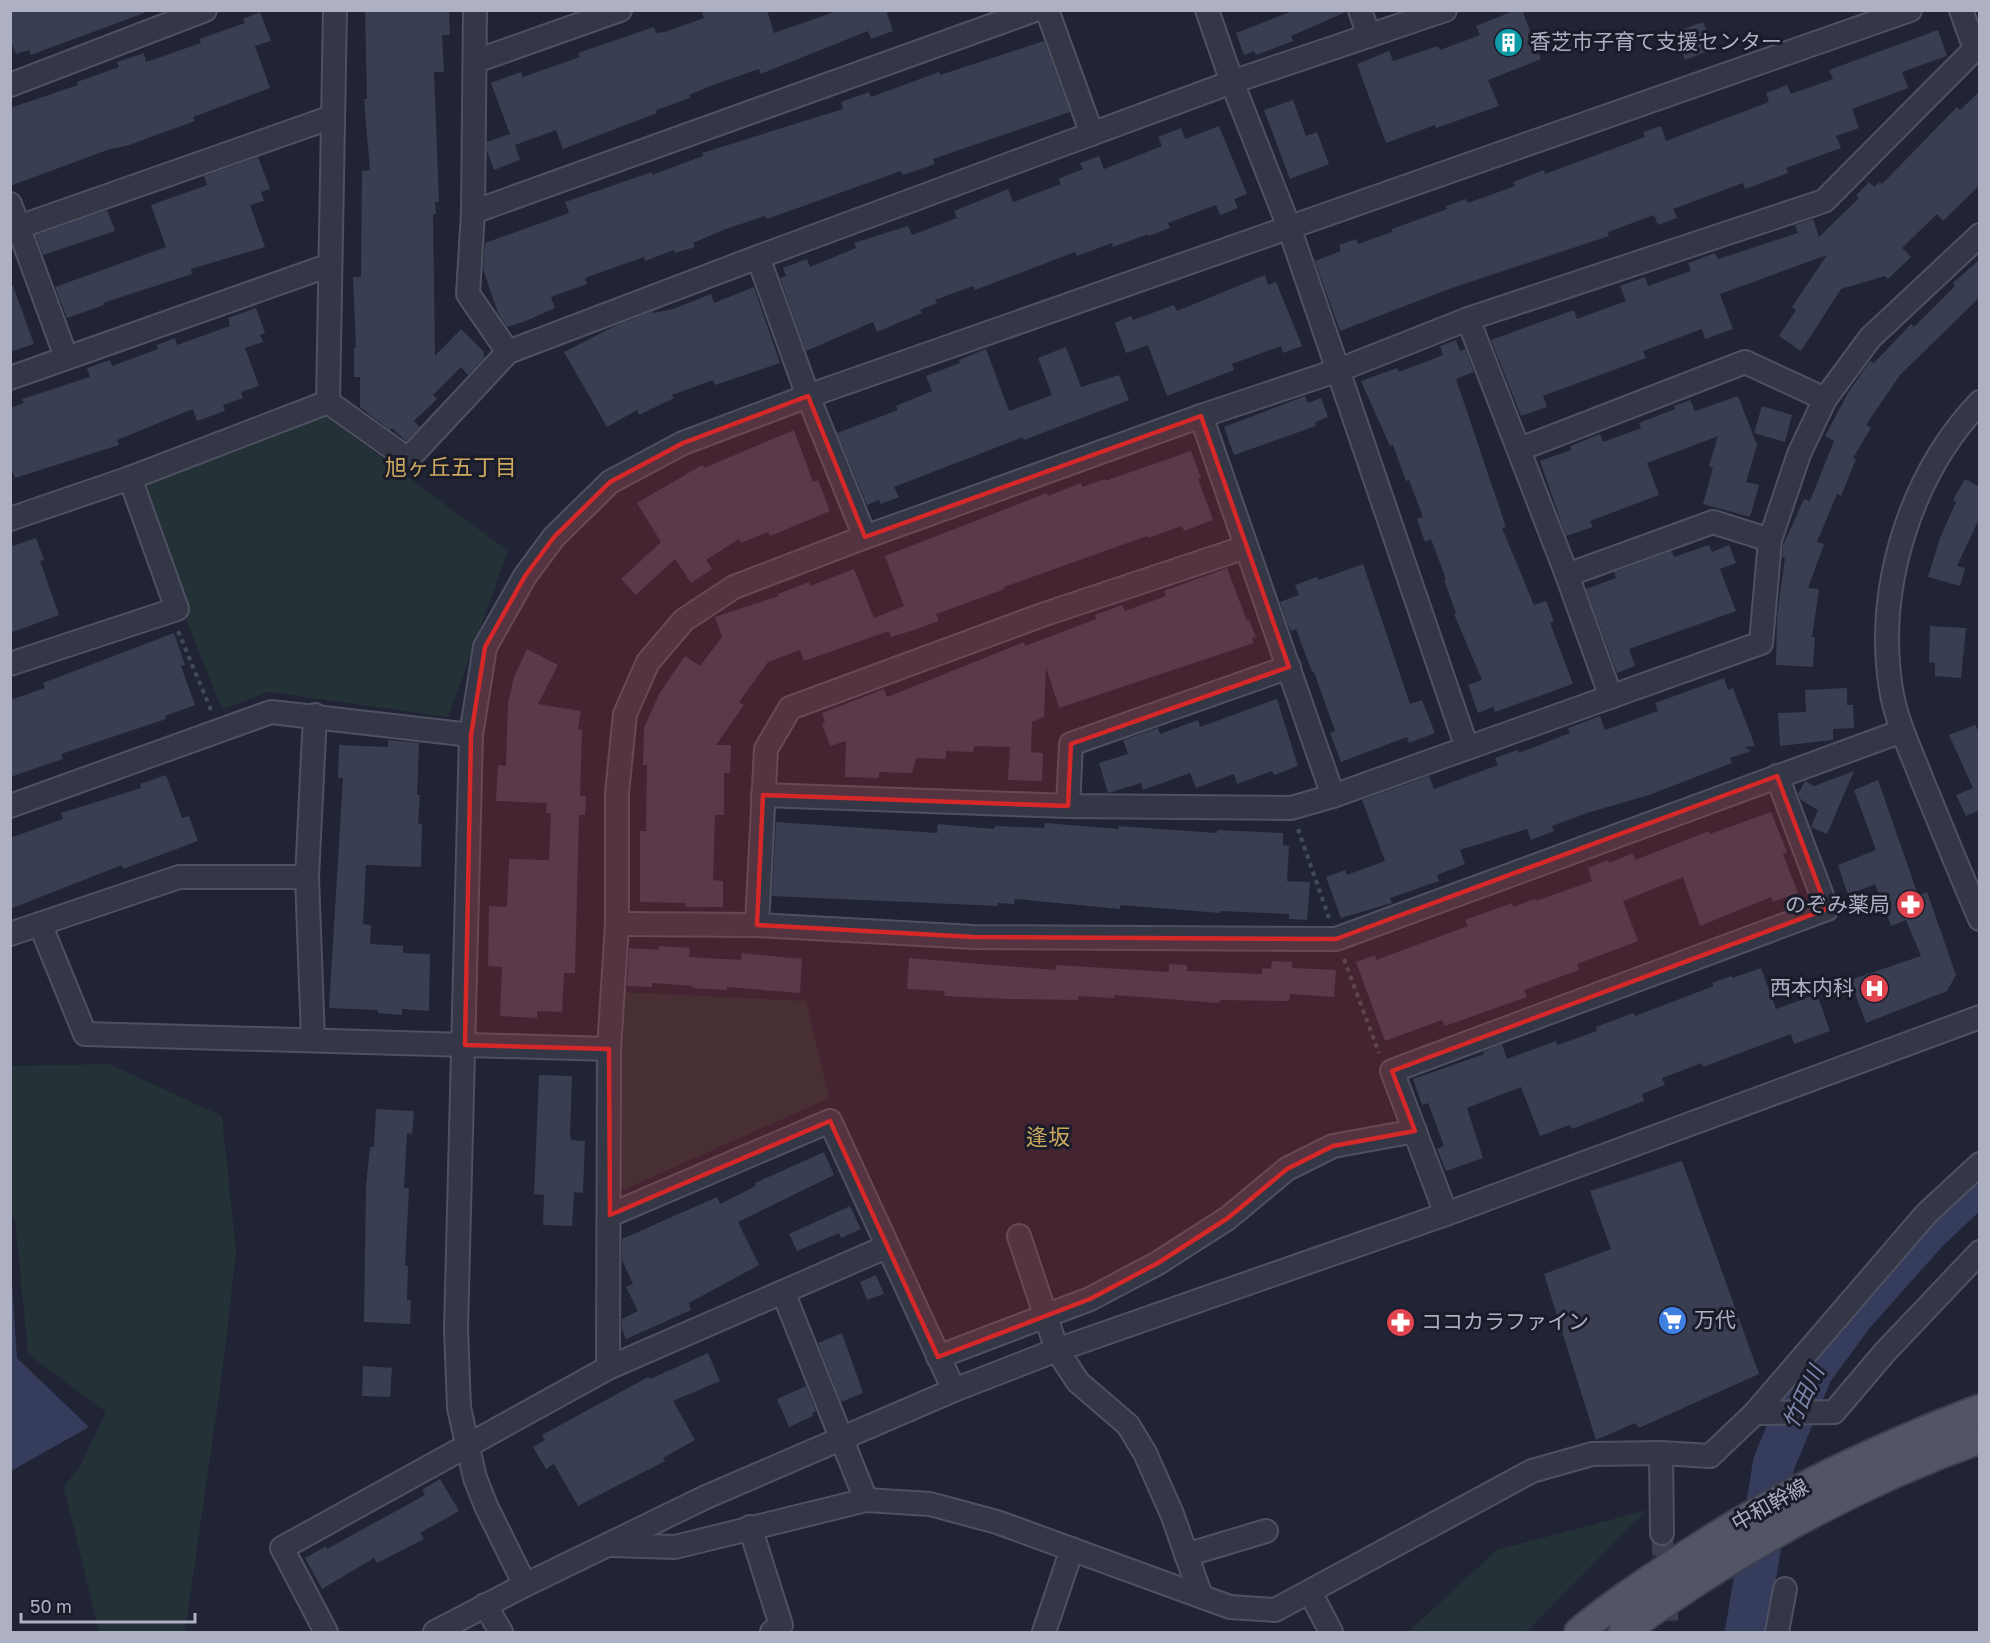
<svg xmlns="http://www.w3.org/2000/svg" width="1990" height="1643" font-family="'Golos Text','Noto Sans JP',sans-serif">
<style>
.green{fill:#243137}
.water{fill:#353c5c}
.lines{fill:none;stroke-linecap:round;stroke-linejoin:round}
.river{stroke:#353c5c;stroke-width:42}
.building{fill:#3a3e53}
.minor-tunnel{stroke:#3d4051;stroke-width:22;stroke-dasharray:22 11;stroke-linecap:butt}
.minor-casing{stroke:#4e5161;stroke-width:26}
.major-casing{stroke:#3d404f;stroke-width:32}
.path{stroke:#404c54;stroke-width:4;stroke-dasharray:4.5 4.5;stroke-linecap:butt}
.minor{stroke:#343746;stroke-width:22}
.major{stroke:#525566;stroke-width:28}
.marked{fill:#d62828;fill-opacity:0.2;stroke:#d62828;stroke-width:4.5;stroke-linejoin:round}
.labels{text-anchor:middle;stroke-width:6;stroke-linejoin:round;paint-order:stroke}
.poi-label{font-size:21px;fill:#aeb1c3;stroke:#1a1c2a;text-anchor:start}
.street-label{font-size:21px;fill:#aeb1c3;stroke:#1a1c2a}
.neighbourhood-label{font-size:22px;fill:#cca95f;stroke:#1a1c2a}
.water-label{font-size:22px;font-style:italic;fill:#7f88ae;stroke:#1a1c2a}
</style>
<rect width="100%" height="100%" fill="#212435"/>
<!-- green -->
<g class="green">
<polygon points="323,414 508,551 448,717 269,692 222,709 132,484"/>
<polygon points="619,992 806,1001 829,1098 616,1193"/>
<polygon points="109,1064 222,1116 236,1252 222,1374 185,1632 99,1632 64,1487 80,1466 106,1412 28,1354 15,1219 11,1215 11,1066"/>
<polygon points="1647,1510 1526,1632 1408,1632 1497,1550"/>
</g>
<!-- water -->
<polygon class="water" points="11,1268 17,1358 89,1427 11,1471"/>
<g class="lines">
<!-- river -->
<polyline class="river" points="1746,1632 1774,1463 1812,1371 1854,1314 1927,1232 1980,1182"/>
</g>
<!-- building -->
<g class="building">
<polygon points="10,10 144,10 144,13 31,55 29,50 16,54 10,39"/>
<polygon points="365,10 449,10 450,35 442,35 444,72 434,72 439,202 435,202 436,214 433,214 435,356 461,329 484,352 484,358 468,375 461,367 433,395 437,399 414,421 420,427 406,441 392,428 390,430 360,407 360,377 354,377 354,348 356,348 353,277 361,277 362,171 370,170 364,99 367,99"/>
<polygon points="701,10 767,10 774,33 840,10 886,10 893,31 871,39 868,31 761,74 759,69 713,85 689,95 690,98 656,110 657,113 563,149 556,130 515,145 520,160 494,170 487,151 487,142 510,134 491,83 521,72 523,77 580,57 578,53 654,27 656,33 665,32 704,18"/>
<polygon points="1295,10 1346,12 1291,36 1293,41 1256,55 1254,51 1244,55 1236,33"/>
<polygon points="1516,10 1522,10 1541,59 1488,80 1499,106 1436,128 1435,125 1386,143 1357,64 1389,51 1393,61 1438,46 1440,50 1480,35 1476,26"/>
<polygon points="260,12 271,41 255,46 270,88 193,117 195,121 126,146 110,149 10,186 10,108 78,85 77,82 119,67 117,62 144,53 146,62 201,43 199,39 245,23 243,19"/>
<polygon points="1703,22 1714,49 1685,60 1675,32"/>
<polygon points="1938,30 1947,56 1902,72 1908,88 1852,109 1859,128 1836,136 1841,148 1786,168 1788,173 1772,179 1745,189 1743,183 1673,209 1677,218 1658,225 1654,215 1608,232 1609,236 1449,289 1340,331 1315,261 1341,251 1339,245 1356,239 1358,244 1392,232 1392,229 1447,209 1446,206 1466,199 1468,203 1515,186 1513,182 1544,170 1545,174 1645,137 1643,132 1661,126 1666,141 1769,102 1766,93 1787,85 1791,94 1833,79 1829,70"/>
<polygon points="1044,41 1070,112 933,159 935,164 903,175 901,171 767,219 765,216 723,230 693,243 695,247 675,253 674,250 645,261 644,257 585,278 587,284 551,297 555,308 526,321 507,327 498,313 483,269 485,243 569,213 565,202 652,172 652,175 703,156 702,153 843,109 841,102 869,92 871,97 939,72 940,75"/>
<polygon points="1980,91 1980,185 1943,221 1937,214 1902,248 1911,257 1888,279 1885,276 1841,289 1801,351 1779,336 1796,310 1792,307 1827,255 1720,294 1733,329 1705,339 1702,329 1643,351 1646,358 1543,396 1547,407 1521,416 1491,340 1574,310 1577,319 1626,301 1620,286 1645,277 1648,286 1691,271 1688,263 1715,253 1718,259 1798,233 1795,225 1813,219 1819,237 1859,198 1856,195 1869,182 1874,187 1880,182 1882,184 1957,107 1960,110"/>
<polygon points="1293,100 1306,136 1317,132 1329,164 1290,179 1264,110"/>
<polygon points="1219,126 1247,194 1234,199 1238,208 1220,215 1216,205 1168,223 1170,228 1149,236 1148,234 1113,247 1112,243 1077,256 1075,252 975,290 973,286 935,300 937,303 920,310 922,313 898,323 877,332 873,322 806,351 780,278 786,276 783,268 807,259 810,267 856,248 854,243 908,226 912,235 957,218 954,211 1008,189 1013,202 1061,184 1058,179 1083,169 1080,163 1099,156 1104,169 1162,146 1158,137 1181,128 1185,139"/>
<polygon points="258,157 270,189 261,192 264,201 250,205 265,247 191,269 192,274 103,303 104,305 67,318 55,287 166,247 151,205 207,185 204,176"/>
<polygon points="107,210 115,231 43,255 36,235"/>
<polygon points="1980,259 1980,297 1900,375 1866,425 1871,428 1853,458 1856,459 1841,496 1837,494 1817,542 1824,544 1808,588 1819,589 1812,637 1815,637 1813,667 1776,665 1777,616 1785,558 1782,557 1783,545 1804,499 1810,501 1834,441 1825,436 1848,393 1870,361 1874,363 1911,324 1914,327 1955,286 1953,283"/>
<polygon points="1265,275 1268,285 1276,282 1302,346 1283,353 1281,346 1232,364 1234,370 1167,396 1148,345 1126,353 1115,323 1131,316 1133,320 1174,305 1177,311"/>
<polygon points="13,286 34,344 10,352 10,287"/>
<polygon points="754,287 780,363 715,385 713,380 672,395 674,398 639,415 637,410 607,427 564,352 617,325 653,311 654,313 673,309 711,294 714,303"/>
<polygon points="256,308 265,333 260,335 263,342 245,348 259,386 241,392 243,398 223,405 225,411 197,421 193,409 117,440 119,445 15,478 10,464 10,408 24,403 22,399 90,377 87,368 110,360 112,366 158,349 157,345 175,338 177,345 230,326 228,318"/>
<polygon points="1456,340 1460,351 1465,349 1474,372 1456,379 1506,527 1502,528 1534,605 1546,601 1554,621 1550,623 1573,684 1495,712 1493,707 1478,713 1468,685 1482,680 1454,614 1456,613 1444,580 1446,579 1431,539 1425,542 1417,519 1423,517 1409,480 1406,481 1393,445 1390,446 1361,381 1397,368 1399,372 1443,355 1440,346"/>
<polygon points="1066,347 1081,387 1119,375 1129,400 1024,440 1023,437 894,487 899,497 881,504 879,500 867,505 837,433 898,410 896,406 932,391 926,376 960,363 959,360 986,349 1009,411 1052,395 1038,358"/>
<polygon points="1305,396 1308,403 1321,398 1328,417 1315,422 1316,426 1234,455 1224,427"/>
<polygon points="1738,396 1757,445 1746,482 1759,485 1750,517 1703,504 1713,468 1709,466 1718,436 1647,463 1659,495 1590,521 1593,527 1566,536 1540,461 1571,450 1570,446 1600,434 1603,442 1641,428 1639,423 1675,409 1674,406 1690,400 1695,411"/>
<polygon points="1762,406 1792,415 1785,442 1754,433"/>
<polygon points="794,430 813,482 818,480 830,511 770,536 768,532 741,543 739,539 706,560 712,569 691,583 675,559 636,595 621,579 661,542 637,503 702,465 704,468"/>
<polygon points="1191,451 1201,478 1198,479 1213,520 1184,531 1182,526 1148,538 1147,536 1004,587 1005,589 936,614 939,621 911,631 891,637 889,631 804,661 800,650 768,662 739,702 744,705 716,745 731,745 730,773 724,773 724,815 715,815 713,880 723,881 723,907 685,907 686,903 640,902 640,831 646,831 647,765 643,765 644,728 659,694 685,656 700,666 722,637 715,617 779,596 778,594 809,582 810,586 854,569 874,618 904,606 885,556 1047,493 1048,496 1081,483 1082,487 1105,479 1105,481"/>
<polygon points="1965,479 1980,487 1980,517 1957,566 1965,568 1960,586 1928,577 1940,538 1956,502 1953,500"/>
<polygon points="36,538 44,560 40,561 59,615 10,633 10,547"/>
<polygon points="1709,545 1712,552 1729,545 1736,563 1720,569 1736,611 1629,649 1635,666 1617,673 1586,589 1616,578 1614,572 1672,551 1674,557"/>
<polygon points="1363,564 1410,704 1422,700 1435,733 1409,743 1407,737 1341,762 1330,733 1335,731 1314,672 1312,672 1296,629 1291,631 1287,623 1280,602 1299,595 1295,585 1317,577 1319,580"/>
<polygon points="1227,568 1247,621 1249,620 1256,637 1252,638 1254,643 1059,708 1046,667 1044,717 1032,722 1031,752 1043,753 1042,781 1008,780 1010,747 974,746 973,752 946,751 946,759 916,758 912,773 879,772 879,778 845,777 846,741 830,746 822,724 825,723 822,713 884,689 887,697 1024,642 1025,646 1096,619 1095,615 1122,605 1125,611 1166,596 1164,591"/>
<polygon points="1930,626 1966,628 1961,678 1935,676 1935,663 1929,662"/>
<polygon points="174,633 185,665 181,666 195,705 165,716 166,719 61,754 63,759 10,777 10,700 45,688 43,683"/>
<polygon points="527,649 558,665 538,704 581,711 578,729 582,730 580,796 586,796 585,815 579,815 575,973 564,973 562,1012 537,1011 537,1018 500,1016 502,967 488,966 489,906 507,907 509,859 549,860 551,813 546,813 547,803 496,801 498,765 506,766 508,704 514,677"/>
<polygon points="1724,678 1728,690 1733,688 1755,746 1744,747 1751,751 1730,758 1732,763 1649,795 1587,813 1552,826 1554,831 1531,840 1527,829 1460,850 1465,864 1437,875 1439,881 1390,898 1392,903 1341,918 1326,877 1345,870 1347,875 1385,861 1362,800 1429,776 1434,789 1498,765 1495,758 1518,750 1519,753 1570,733 1568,728 1600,716 1605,730 1658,711 1655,703"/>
<polygon points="1847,688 1847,705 1853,705 1854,728 1833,729 1833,740 1780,746 1778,713 1806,712 1805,690"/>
<polygon points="1277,699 1298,766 1274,775 1272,771 1237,784 1234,774 1196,788 1190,773 1143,790 1141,783 1108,793 1099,763 1128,754 1123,740 1158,728 1160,734 1198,720 1200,727"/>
<polygon points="1975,725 1980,734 1980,810 1966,816 1956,795 1973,788 1949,735"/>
<polygon points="388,740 419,743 417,795 420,795 418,824 422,824 421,867 366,865 363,924 371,925 370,944 403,946 403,953 430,954 429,1011 402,1009 402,1015 378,1013 378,1010 329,1008 343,778 338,778 339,745 388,747"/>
<polygon points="1854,771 1827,834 1811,827 1818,810 1801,800 1798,794 1805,781 1814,786"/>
<polygon points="166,775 182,818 189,816 198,841 123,869 122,865 10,909 10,838 63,819 61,813 141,788 140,784"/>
<polygon points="1878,780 1918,895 1927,892 1956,975 1947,991 1866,1023 1850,980 1921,956 1906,920 1891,926 1875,884 1848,895 1838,865 1876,850 1854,790"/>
<polygon points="1771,812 1787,852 1783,854 1798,893 1773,902 1771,897 1700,926 1683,877 1623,901 1638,941 1577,964 1579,970 1524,990 1527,997 1445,1026 1442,1020 1385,1041 1356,962 1375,955 1376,960 1468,926 1465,920 1512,903 1513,907 1535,899 1536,901 1592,881 1588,868 1608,860 1609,863 1633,853 1635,860 1709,831 1710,834"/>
<polygon points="776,822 937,833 938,824 994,829 995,826 1044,828 1045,823 1119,829 1118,826 1217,833 1217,830 1283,833 1283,845 1289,846 1287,881 1310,882 1307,920 1289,919 1289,914 1220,911 1220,913 1120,905 1120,909 1015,899 1014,904 998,903 998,906 772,896"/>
<polygon points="659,946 690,948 689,957 741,960 742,953 802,959 800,993 727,987 727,990 692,988 693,986 652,983 652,987 627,986 629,948 659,950"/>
<polygon points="909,958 1056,970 1056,965 1169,972 1169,964 1187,965 1187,971 1262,974 1262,968 1271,969 1272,961 1292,962 1292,968 1336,970 1334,997 1290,994 1289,1001 1220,1000 1219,1003 1114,995 1114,998 1078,996 1078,1000 1009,999 944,996 945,991 907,989"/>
<polygon points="1761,968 1776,1009 1817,994 1830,1031 1794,1044 1791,1034 1703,1067 1702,1063 1662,1078 1665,1085 1642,1094 1644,1101 1572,1129 1570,1125 1540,1136 1521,1087 1467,1108 1483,1158 1446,1171 1437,1149 1444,1146 1428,1103 1422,1105 1413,1079 1484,1054 1483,1052 1502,1044 1507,1059 1556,1041 1557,1045 1597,1031 1596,1027 1633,1013 1635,1016 1714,986 1712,983 1731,976 1732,978"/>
<polygon points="539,1075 572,1076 570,1135 571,1140 585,1141 583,1193 574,1192 572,1226 543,1225 544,1195 534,1194"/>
<polygon points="376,1109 414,1111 412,1134 407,1133 404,1188 409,1188 405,1266 408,1266 407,1300 411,1300 410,1324 364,1322 366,1186 370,1147 374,1147"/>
<polygon points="824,1152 834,1175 738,1222 759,1265 689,1303 691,1310 626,1339 622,1329 622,1319 638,1311 626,1287 633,1284 622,1260 622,1239 717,1197 720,1204 756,1186 755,1183"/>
<polygon points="1682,1161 1759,1374 1639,1428 1635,1423 1596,1440 1544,1274 1611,1249 1590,1191"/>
<polygon points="850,1206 861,1229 841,1238 839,1233 797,1251 789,1234"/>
<polygon points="876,1275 884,1294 867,1300 860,1282"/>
<polygon points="842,1333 863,1393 841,1402 818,1343"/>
<polygon points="708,1353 720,1381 673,1401 695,1440 663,1458 665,1461 578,1506 554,1464 546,1469 533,1447 545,1440 542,1435 648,1377 650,1379"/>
<polygon points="363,1366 392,1368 390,1397 362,1396"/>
<polygon points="806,1386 816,1412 812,1413 813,1416 789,1427 777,1399"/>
<polygon points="440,1479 459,1511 420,1533 424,1539 377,1563 374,1558 322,1589 305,1558 326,1546 327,1549 425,1495 422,1490"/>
</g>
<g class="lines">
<!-- minor-tunnel -->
<polyline class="minor-tunnel" points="1662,1533 1668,1632"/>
<defs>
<g id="minor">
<polyline points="475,10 473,212 468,294 508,352"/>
<polyline points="1047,10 1092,134"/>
<polyline points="1207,10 1232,82 1289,227 1467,748"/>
<polyline points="1360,10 1369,36"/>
<polyline points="476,61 620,10"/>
<polyline points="10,85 205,10"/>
<polyline points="10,204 66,357"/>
<polyline points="473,212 1035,10"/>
<polyline points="19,227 332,117"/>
<polyline points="758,257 808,396 865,537"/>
<polyline points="1468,319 1567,575 1611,697"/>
<polyline points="10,378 330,265"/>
<polyline points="328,402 408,459 508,352 758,257 1232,82 1445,10"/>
<polyline points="328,402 335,10"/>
<path d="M1980 402C1910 475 1875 589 1891 689 1896 721 1911 751 1922 780 1941 826 1960 873 1980 919"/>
<polyline points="1201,416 1333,796"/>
<polyline points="1520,449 1745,362 1825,399"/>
<polyline points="10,519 130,478 328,402"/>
<polyline points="1567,575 1713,522 1770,540"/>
<polyline points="10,664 177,609 130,478"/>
<polyline points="763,795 1068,806 1291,808 1333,796 1761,643 1770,540 1799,454 1825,399 1870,338 1980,235"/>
<polyline points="10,806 271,712 471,735"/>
<polyline points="1068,806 1071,744 1289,667"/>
<polyline points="40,924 85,1034 609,1049"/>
<polyline points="617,924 757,925 974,937 1336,939 1902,731"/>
<polyline points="757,925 766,749 790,708 1045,614 1246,547"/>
<polyline points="10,934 179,877 307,877"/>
<polyline points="313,1039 307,877 315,715"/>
<polyline points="1446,1214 1392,1071 1827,909 1777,776"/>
<polyline points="610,1215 830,1121 954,1390"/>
<polyline points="1019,1236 1057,1350 1078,1382 1128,1425 1145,1453 1172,1514 1201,1596"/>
<polyline points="783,1292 866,1500"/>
<polyline points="938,1357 1090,1299 1158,1263 1228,1218 1287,1169 1333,1146 1415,1131"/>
<polyline points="608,1368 609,1049 617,924 617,793 625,714 648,662 684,620 734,587 865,537 1201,416 1339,370 1468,319 1824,201 1975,49 1961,10"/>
<polyline points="1755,1413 1834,1412 1885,1352 1980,1252"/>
<polyline points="1661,1453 1662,1533"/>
<polyline points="750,1527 781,1625 772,1632"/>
<polyline points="612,1545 675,1547 866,1500 930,1504 997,1522 1230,1607 1275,1610 1532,1471 1592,1454 1661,1453 1710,1456 1755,1413 1927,1213 1980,1164"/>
<polyline points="1186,1555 1266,1531"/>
<polyline points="525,1585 486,1506 475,1478 459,1408 456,1329 471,735 485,647 525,576 554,537 610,482 683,443 808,396 1910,10"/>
<polyline points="1310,1592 1331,1632"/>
<polyline points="485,1605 501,1632"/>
<polyline points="326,1632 282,1548 608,1368 886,1247"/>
<polyline points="435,1632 525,1585 706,1497 954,1390 1057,1350 1446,1214 1980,1017"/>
<polyline points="1044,1632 1072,1549"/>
<polyline points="1777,1632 1785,1589"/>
</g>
<g id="major">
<path d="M1579 1632C1603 1611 1632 1592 1660 1573 1759 1504 1866 1452 1980 1409"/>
<path d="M1623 1632C1733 1552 1851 1485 1980 1439"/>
</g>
</defs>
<!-- minor casing -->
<use href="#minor" class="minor-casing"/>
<!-- major casing -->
<use href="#major" class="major-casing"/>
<!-- path -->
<g class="path">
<polyline points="178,631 211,710"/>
<polyline points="1298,829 1329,918"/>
<polyline points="1344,959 1379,1053"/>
</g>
<!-- minor -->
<use href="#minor" class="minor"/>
<!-- major -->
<use href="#major" class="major"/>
</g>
<!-- marked area -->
<path class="marked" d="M808 396 865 537 1201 416 1289 667 1071 744 1068 806 763 795 757 925 974 937 1336 939 1777 776 1827 909 1392 1071 1415 1131 1333 1146 1287 1169 1228 1218 1158 1263 1090 1299 938 1357 830 1121 610 1215 609 1049 465 1045 471 735 485 647 525 576 554 537 610 482 683 443Z"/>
<!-- icons -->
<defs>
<symbol id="building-disc" viewBox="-11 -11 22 22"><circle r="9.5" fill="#0f9aa8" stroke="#1a1c2a"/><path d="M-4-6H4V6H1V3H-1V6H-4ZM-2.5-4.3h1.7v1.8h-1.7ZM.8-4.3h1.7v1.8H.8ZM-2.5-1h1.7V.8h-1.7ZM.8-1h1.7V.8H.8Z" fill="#fff"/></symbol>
<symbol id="pharmacy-disc" viewBox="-11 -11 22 22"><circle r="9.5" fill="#e0444e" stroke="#1a1c2a"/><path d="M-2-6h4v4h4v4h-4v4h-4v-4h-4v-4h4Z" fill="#fff"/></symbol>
<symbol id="hospital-disc" viewBox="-11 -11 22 22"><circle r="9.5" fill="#e0444e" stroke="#1a1c2a"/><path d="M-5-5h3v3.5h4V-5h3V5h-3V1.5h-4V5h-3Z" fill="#fff"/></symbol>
<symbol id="supermarket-disc" viewBox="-11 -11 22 22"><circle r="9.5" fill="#3f7fe0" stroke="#1a1c2a"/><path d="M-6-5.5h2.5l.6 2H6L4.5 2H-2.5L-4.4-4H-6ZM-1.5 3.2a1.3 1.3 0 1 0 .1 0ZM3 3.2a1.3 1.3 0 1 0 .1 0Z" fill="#fff"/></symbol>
</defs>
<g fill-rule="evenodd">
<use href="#building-disc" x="1492" y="26" width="33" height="33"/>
<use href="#pharmacy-disc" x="1894" y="888" width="33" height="33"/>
<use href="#hospital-disc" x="1858" y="972" width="33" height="33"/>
<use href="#supermarket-disc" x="1656" y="1304" width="33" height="33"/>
<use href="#pharmacy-disc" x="1384" y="1306" width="33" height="33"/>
</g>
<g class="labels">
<!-- poi labels -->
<g class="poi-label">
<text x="1530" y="49">香芝市子育て支援センター</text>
<text x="1890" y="912" text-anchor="end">のぞみ薬局</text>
<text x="1854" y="995" text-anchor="end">西本内科</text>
<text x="1694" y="1327">万代</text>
<text x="1421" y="1329">ココカラファイン</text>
</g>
<!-- street labels -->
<g class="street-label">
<text transform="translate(1770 1505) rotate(-29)" y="7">中和幹線</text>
</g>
<!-- neighbourhood labels -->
<g class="neighbourhood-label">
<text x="451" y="475">旭ヶ丘五丁目</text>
<text x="1048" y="1145">逢坂</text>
</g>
<!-- water labels -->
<g class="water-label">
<text transform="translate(1803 1397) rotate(-65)" y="8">竹田川</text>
</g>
</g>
<!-- border -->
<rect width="1990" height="1643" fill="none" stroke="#aeb1c3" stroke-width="24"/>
<!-- scale -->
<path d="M21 1613v9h174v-9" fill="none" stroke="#aeb1c3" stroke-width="3"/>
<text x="30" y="1613" font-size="18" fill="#aeb1c3" stroke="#1a1c2a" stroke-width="4.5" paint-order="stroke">50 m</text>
</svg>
